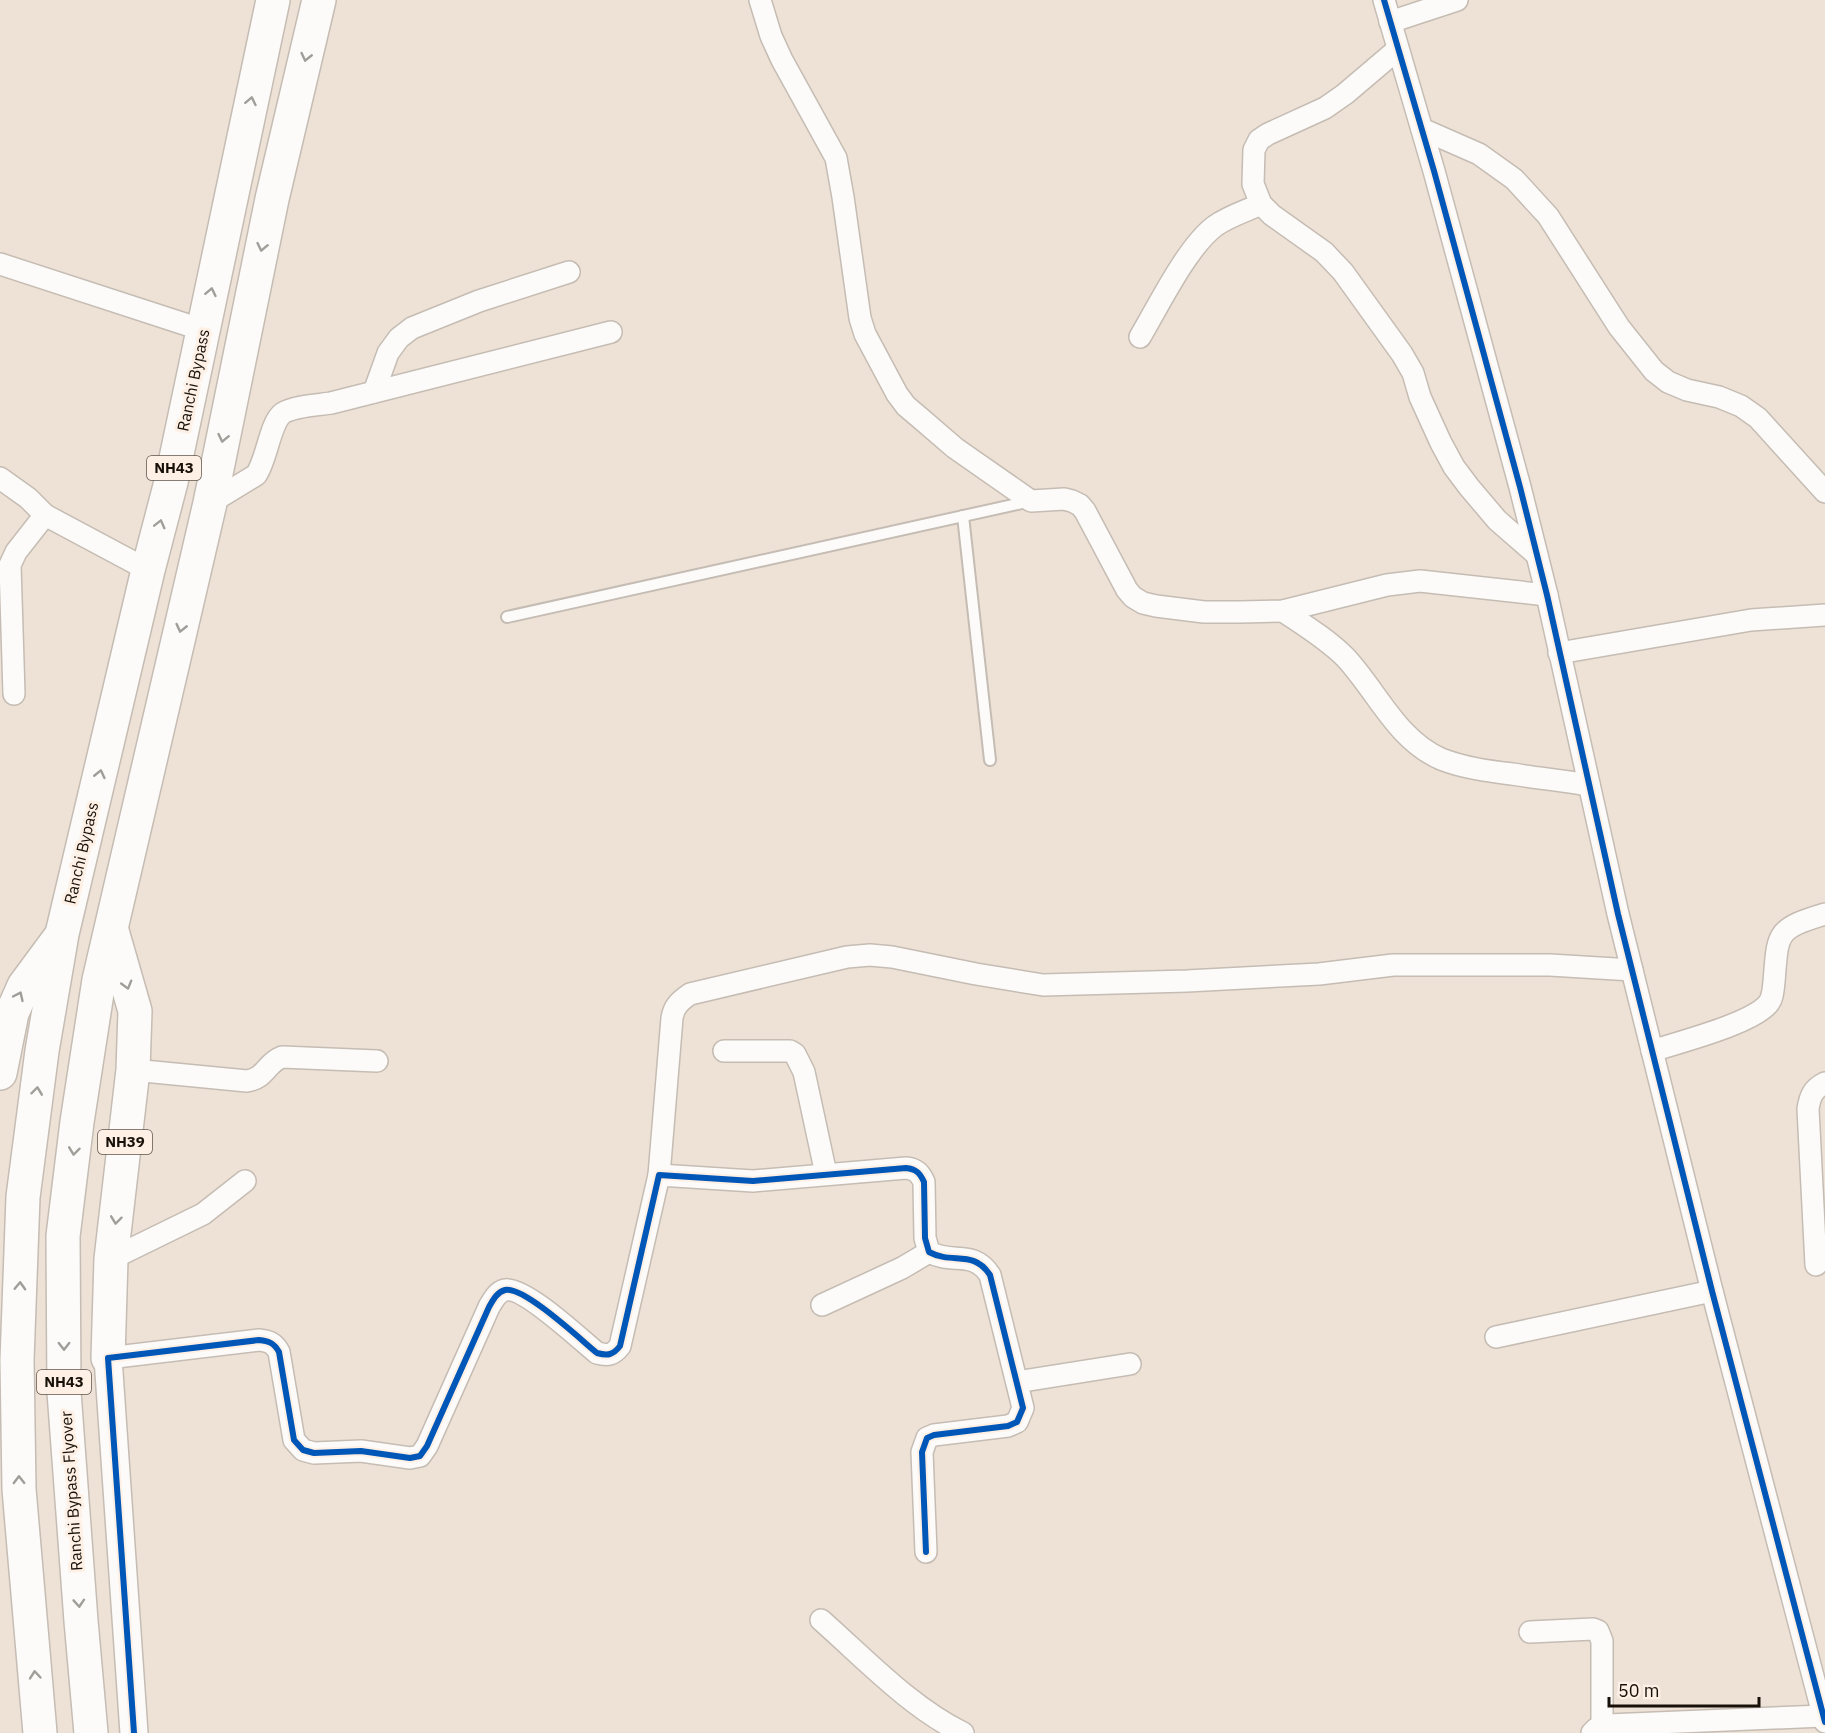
<svg xmlns="http://www.w3.org/2000/svg" width="1825" height="1733" font-family="'IBM Plex Sans',sans-serif">
<style>
.lines{fill:none;stroke-linecap:round;stroke-linejoin:round}
.service-casing{stroke:#c5bcb3;stroke-width:14}
.minor-casing{stroke:#c5bcb3;stroke-width:24}
.tertiary-casing{stroke:#c5bcb3;stroke-width:30}
.trunk-casing{stroke:#c5bcb3;stroke-width:36}
.service{stroke:#fcfbf9;stroke-width:10}
.minor{stroke:#fcfbf9;stroke-width:21}
.tertiary{stroke:#fcfbf9;stroke-width:27}
.trunk{stroke:#fcfbf9;stroke-width:33}
.cycleway-casing{stroke:#fef0e4;stroke-width:10}
.cycleway{stroke:#0057b8;stroke-width:6}
.oneway{stroke:#a19d99}
.labels{text-anchor:middle;stroke-width:6;stroke-linejoin:round;paint-order:stroke}
.shield{fill:#fef0e4;stroke:#5d544b;stroke-width:1.5}
.shield-label{font-size:15px;font-weight:bold;fill:#18110a}
.street-label{font-size:16px;fill:#18110a;stroke:#fef0e4}
</style>
<rect width="100%" height="100%" fill="#eee2d7"/>
<g class="lines">
<defs>
<g id="service">
<polyline points="963,516 990,760"/>
<polyline points="507,617 1031,501"/>
</g>
<g id="minor">
<polyline points="760,0 771,36 782,60 836,158 843,197 860,318 865,334 897,394 906,406 919,417 955,448 1031,501 1064,499 1072,501 1080,505 1085,511 1127,590 1133,597 1143,603 1156,606 1204,612 1240,612 1283,611 1387,585 1420,581 1547,595"/>
<polyline points="1384,0 1434,171 1520,487 1547,595 1618,914 1712,1291 1825,1722"/>
<polyline points="1390,22 1457,0"/>
<polyline points="1398,49 1345,94 1325,108 1268,134 1259,140 1254,150 1253,184 1261,204 1272,215 1324,252 1343,272 1402,354 1413,373 1420,397 1441,443 1454,467 1469,487 1497,520 1537,555"/>
<polyline points="1422,129 1479,154 1514,179 1548,216 1619,327 1654,371 1668,382 1687,390 1719,397 1741,406 1758,418 1825,492"/>
<polyline points="0,264 203,330"/>
<path d="M1140 337C1159 305 1187 247 1215 226 1229 216 1246 211 1261 204"/>
<polyline points="374,392 388,353 399,338 412,328 479,301 569,272"/>
<polyline points="0,478 28,498 45,515 148,570"/>
<path d="M210 503 256 475C267 460 270 422 283 413 294 406 318 405 331 403L611 332"/>
<path d="M1283 611C1304 625 1327 639 1345 657 1377 691 1396 739 1441 759 1464 768 1488 771 1512 774 1538 778 1564 781 1589 785"/>
<polyline points="1559,653 1751,620 1825,615"/>
<polyline points="14,694 10,565 16,552 45,515"/>
<polyline points="724,1051 790,1051 795,1054 804,1072 826,1174"/>
<path d="M1652 1051C1679 1042 1751 1024 1768 1004 1773 998 1773 990 1774 982 1778 933 1775 929 1825 914"/>
<path d="M133 1070 247 1081C266 1078 266 1063 282 1057L377 1061"/>
<path d="M659 1175 672 1018C674 1006 680 1001 690 994L847 957 870 955 892 957 976 974 1043 985 1187 981 1319 974 1393 965H1550L1632 970"/>
<polyline points="111,1259 203,1214 245,1181"/>
<path d="M1816 1265 1808 1109C1810 1096 1813 1089 1825 1083"/>
<polyline points="822,1305 902,1268 929,1252"/>
<polyline points="1496,1337 1712,1291"/>
<path d="M108 1358 259 1340C269 1341 274 1343 279 1352L294 1440 303 1450 314 1453 361 1451 410 1458 420 1456 427 1446 489 1307C493 1300 497 1292 505 1290 524 1286 581 1340 597 1353 608 1356 613 1355 620 1346L659 1175 753 1181 906 1168C916 1169 920 1173 924 1182L925 1238 929 1252C953 1265 973 1249 990 1275L1023 1408 1017 1422 1008 1426 934 1435 927 1438 922 1452 926 1552"/>
<polyline points="1017,1382 1130,1364"/>
<path d="M821 1620C864 1658 911 1708 963 1733"/>
<polyline points="1530,1632 1593,1629 1598,1631 1602,1641 1602,1726"/>
<polyline points="1592,1733 1596,1729 1608,1725 1823,1716"/>
</g>
<polyline id="tertiary" points="108,1358 134,1733"/>
<g id="trunk">
<polyline points="0,1073 12,1013 24,986 58,940"/>
<polyline points="108,1358 111,1259 133,1070 135,1011 112,931"/>
<polyline points="40,1733 19,1489 17,1360 23,1197 42,1051 62,934 148,570 171,482 273,0"/>
<polyline points="91,1733 81,1621 64,1392 63,1236 77,1122 99,980 210,503 272,199 319,0"/>
</g>
</defs>
<!-- service casing -->
<use href="#service" class="service-casing"/>
<!-- minor casing -->
<use href="#minor" class="minor-casing"/>
<!-- tertiary casing -->
<use href="#tertiary" class="tertiary-casing"/>
<!-- trunk casing -->
<use href="#trunk" class="trunk-casing"/>
<!-- service -->
<use href="#service" class="service"/>
<!-- minor -->
<use href="#minor" class="minor"/>
<!-- tertiary -->
<use href="#tertiary" class="tertiary"/>
<!-- trunk -->
<use href="#trunk" class="trunk"/>
<defs>
<g id="cycleway">
<polyline points="1384,0 1434,171 1520,487 1547,595 1618,914 1712,1291 1825,1722"/>
<path d="M134 1733 108 1358 259 1340C269 1341 274 1343 279 1352L294 1440 303 1450 314 1453 361 1451 410 1458 420 1456 427 1446 489 1307C493 1300 497 1292 505 1290 524 1286 581 1340 597 1353 608 1356 613 1355 620 1346L659 1175 753 1181 906 1168C916 1169 920 1173 924 1182L925 1238 929 1252C953 1265 973 1249 990 1275L1023 1408 1017 1422 1008 1426 934 1435 927 1438 922 1452 926 1552"/>
</g>
</defs>
<!-- cycleway casing -->
<use href="#cycleway" class="cycleway-casing"/>
<!-- cycleway -->
<use href="#cycleway" class="cycleway"/>
</g>
<!-- one-way arrows -->
<defs><path id="oneway-chevron" d="M-2-3.5L2.5 0L-2 3.5" fill="none" stroke-width="1.6" stroke-linecap="round" stroke-linejoin="round" transform="scale(1.5)"/></defs>
<g class="oneway">
<use href="#oneway-chevron" transform="translate(306 57) rotate(103)"/>
<use href="#oneway-chevron" transform="translate(251 101) rotate(-78)"/>
<use href="#oneway-chevron" transform="translate(262 247) rotate(102)"/>
<use href="#oneway-chevron" transform="translate(211 292) rotate(-78)"/>
<use href="#oneway-chevron" transform="translate(223 438) rotate(102)"/>
<use href="#oneway-chevron" transform="translate(160 524) rotate(-76)"/>
<use href="#oneway-chevron" transform="translate(181 628) rotate(103)"/>
<use href="#oneway-chevron" transform="translate(100 774) rotate(-77)"/>
<use href="#oneway-chevron" transform="translate(127 985) rotate(74)"/>
<use href="#oneway-chevron" transform="translate(19 996) rotate(-65)"/>
<use href="#oneway-chevron" transform="translate(37 1091) rotate(-83)"/>
<use href="#oneway-chevron" transform="translate(74 1151) rotate(97)"/>
<use href="#oneway-chevron" transform="translate(116 1220) rotate(97)"/>
<use href="#oneway-chevron" transform="translate(20 1286) rotate(-88)"/>
<use href="#oneway-chevron" transform="translate(64 1346) rotate(90)"/>
<use href="#oneway-chevron" transform="translate(19 1480) rotate(-91)"/>
<use href="#oneway-chevron" transform="translate(79 1603) rotate(86)"/>
<use href="#oneway-chevron" transform="translate(35 1675) rotate(-95)"/>
</g>
<g class="labels">
<!-- shield labels -->
<g class="shield">
<rect x="147" y="456" width="54" height="24" rx="4.5"/>
<rect x="98" y="1130" width="54" height="24" rx="4.5"/>
<rect x="37" y="1370" width="54" height="24" rx="4.5"/>
</g>
<g class="shield-label">
<text x="174" y="473">NH43</text>
<text x="125" y="1147">NH39</text>
<text x="64" y="1387">NH43</text>
</g>
<!-- street labels -->
<g class="street-label">
<text transform="translate(193 380) rotate(-78)" y="6">Ranchi Bypass</text>
<text transform="translate(81 853) rotate(-77)" y="6">Ranchi Bypass</text>
<text transform="translate(71 1491) rotate(-94)" y="6">Ranchi Bypass Flyover</text>
</g>
</g>
<!-- scale -->
<path d="M1609 1697v9h150v-9" fill="none" stroke="#18110a" stroke-width="3"/>
<text x="1618" y="1697" font-size="18" fill="#18110a" stroke="#fef0e4" stroke-width="4.5" paint-order="stroke">50 m</text>
</svg>
